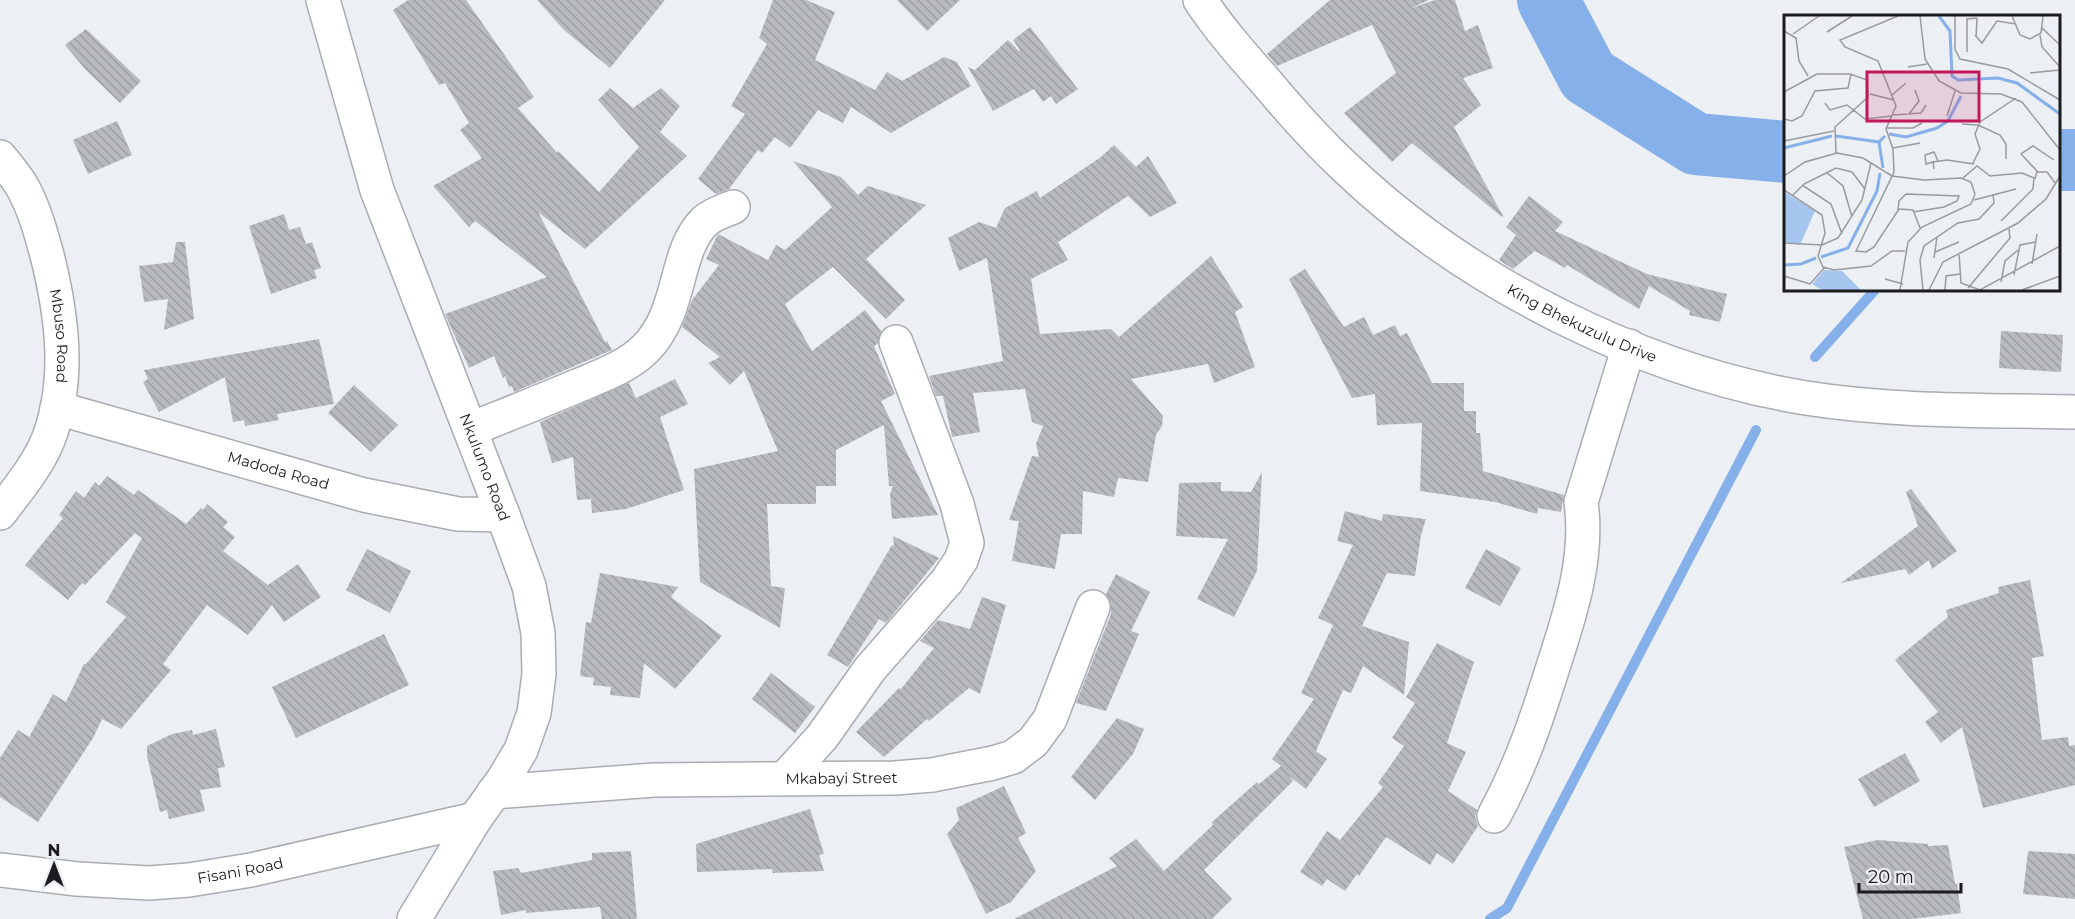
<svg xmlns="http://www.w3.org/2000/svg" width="2075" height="919" font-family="Montserrat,sans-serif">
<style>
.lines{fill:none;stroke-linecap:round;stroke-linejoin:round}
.stream{stroke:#86b0e9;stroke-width:10}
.river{stroke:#86b0e9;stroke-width:62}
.building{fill:url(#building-back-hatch)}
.minor-casing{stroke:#a9adb1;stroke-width:36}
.minor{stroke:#fff;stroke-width:33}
.labels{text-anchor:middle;stroke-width:5;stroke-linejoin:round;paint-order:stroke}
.street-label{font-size:15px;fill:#1b1c1e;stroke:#eceff3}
.inset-river{fill:none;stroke:#86b0e9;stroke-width:3}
.inset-road{fill:none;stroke:#989b9e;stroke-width:1.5}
.view{fill:#c2185b;fill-opacity:0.15;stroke:#c2185b;stroke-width:3}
.inset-edge{fill:none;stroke:#1b1c1e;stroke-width:3}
</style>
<defs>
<pattern id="building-back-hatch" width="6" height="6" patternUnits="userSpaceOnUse" patternTransform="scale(1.5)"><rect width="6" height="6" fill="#b7babe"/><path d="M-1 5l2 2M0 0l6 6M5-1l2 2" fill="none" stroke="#9d9fa3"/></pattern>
</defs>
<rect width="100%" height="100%" fill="#eceff3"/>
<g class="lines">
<!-- stream -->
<g class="stream">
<polyline points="1815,357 1875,290"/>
<polyline points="1490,919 1507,908 1756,430"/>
</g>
<!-- river -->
<g class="river">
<polyline points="1548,0 1588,76 1696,144 1786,152"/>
<polyline points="2058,160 2075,160"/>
</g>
</g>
<!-- building -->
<g class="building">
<polygon points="408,0 466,0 534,97 518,108 557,153 558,151 599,192 639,147 598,100 610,88 633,108 661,88 680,106 660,132 687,156 585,249 538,212 605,342 607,341 612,350 514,392 512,386 509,387 505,376 503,378 494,356 469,368 445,314 547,277 475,221 469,227 433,186 482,158 460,130 469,123 445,83 439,85 393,10"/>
<polygon points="537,0 665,0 610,68 564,30"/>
<polygon points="773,0 806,0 835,12 815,60 875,90 887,72 902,81 944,57 957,62 971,86 891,133 851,107 843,123 818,110 790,148 775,137 762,153 758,150 729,189 716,194 698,179 745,114 731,106 767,44 759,38"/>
<polygon points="897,0 960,0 927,31"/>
<polygon points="1330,0 1429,0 1409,9 1435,0 1455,0 1465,31 1478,25 1493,68 1463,78 1481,105 1454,127 1503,216 1502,217 1412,143 1392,162 1344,113 1396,73 1372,25 1277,66 1267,54"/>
<polygon points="1030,27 1078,89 1056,104 1051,96 1043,102 1034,89 993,111 968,67 975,70 1008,40 1019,51 1020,50 1013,40"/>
<polygon points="86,29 141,81 120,103 85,69 65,45"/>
<polygon points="117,121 132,155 88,174 73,140"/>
<polygon points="1114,145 1136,167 1148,156 1177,203 1150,217 1128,196 1058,242 1068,260 1031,279 1040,334 1111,329 1119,337 1211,256 1243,307 1235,312 1255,367 1214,383 1208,364 1131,379 1163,416 1162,426 1156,435 1148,482 1118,478 1114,497 1083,491 1082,534 1061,534 1055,569 1012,561 1019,521 1009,520 1032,456 1039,457 1036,444 1043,426 1032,422 1025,389 973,393 980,432 952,437 943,396 936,396 929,376 1003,361 987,258 959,271 948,238 979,222 996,228 1005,208 1037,191 1040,198 1101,157"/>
<polygon points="793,161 841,177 858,195 868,186 926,205 866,259 905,300 886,319 833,267 785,304 812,351 865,310 881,331 878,343 874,346 895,394 881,401 938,515 892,519 890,494 893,486 889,486 884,425 836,450 836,486 816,486 816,504 767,504 771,586 785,588 780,628 700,582 694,469 778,451 744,371 730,385 708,363 720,357 682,327 692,300 719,265 706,259 718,234 768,260 776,245 785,250 832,207"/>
<polygon points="1529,196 1563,222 1555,231 1647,274 1727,294 1720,322 1689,315 1690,311 1649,286 1639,309 1567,265 1565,268 1535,251 1513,269 1499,260 1516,235 1506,227"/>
<polygon points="284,214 289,230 300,227 306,244 312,242 321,268 314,270 317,278 271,294 249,226"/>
<polygon points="176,242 185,242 194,319 164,330 168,299 144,302 139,266 173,262"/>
<polygon points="1305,269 1344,327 1364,317 1373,335 1395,325 1400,336 1407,333 1432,383 1464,383 1464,411 1476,411 1476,433 1480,433 1483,471 1564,495 1561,512 1538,508 1537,514 1495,502 1420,491 1422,423 1377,425 1375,394 1352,398 1289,279"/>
<polygon points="2001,331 2063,335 2061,372 1999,368"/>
<polygon points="319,339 334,404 277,414 279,420 245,426 244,420 233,422 225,377 159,412 143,382 148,379 144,370"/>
<polygon points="675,379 688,404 660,417 684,490 626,509 592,513 591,499 577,500 573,457 552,463 540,422 629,383 636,398"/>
<polygon points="354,385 398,425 371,452 328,413"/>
<polygon points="1262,472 1257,571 1234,617 1197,599 1228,539 1176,536 1179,483 1221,482 1221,491 1251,492"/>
<polygon points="107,476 134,495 138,490 186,524 201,508 203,510 207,504 228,522 223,527 235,537 223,551 268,585 298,564 321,597 284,622 272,605 248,635 207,605 163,664 171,670 121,729 102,719 93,738 38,822 0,797 0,758 18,730 29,737 53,694 66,702 84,664 86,664 126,617 106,602 142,538 135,533 85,585 82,583 68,600 25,565 63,518 59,515 76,491 84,498 95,482 99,486"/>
<polygon points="1911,489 1957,551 1932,569 1929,560 1909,575 1905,569 1841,583 1918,526 1906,492"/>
<polygon points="1345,511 1382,521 1383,514 1426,519 1421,535 1415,576 1387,573 1362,626 1409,642 1404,695 1363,666 1351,693 1343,690 1316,751 1327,759 1306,789 1289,776 1293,781 1204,870 1232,899 1212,919 1014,919 1117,866 1109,858 1136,839 1164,871 1213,825 1212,822 1257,782 1259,784 1281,766 1272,759 1314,699 1301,693 1333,625 1318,618 1353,545 1337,541"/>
<polygon points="893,536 939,558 886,623 879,619 848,667 827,655 892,545 894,546"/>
<polygon points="367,549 411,571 390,613 346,590"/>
<polygon points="1486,549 1521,568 1500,606 1465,588"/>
<polygon points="600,573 678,587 671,597 722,636 675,689 644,663 640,698 610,695 611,687 593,685 594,678 580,676 586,622 591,623"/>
<polygon points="1116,574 1150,592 1131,631 1139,634 1106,711 1076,703 1111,614 1111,604 1106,594"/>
<polygon points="2030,580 2044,656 2032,658 2042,740 2068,737 2069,746 2075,745 2075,785 1983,808 1962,727 1941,743 1925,722 1938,712 1895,660 1948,617 1946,610 1999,593 1998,587"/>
<polygon points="982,597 1006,605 980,694 969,688 929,721 927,719 884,757 856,732 899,688 901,689 934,648 920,641 938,620 970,629"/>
<polygon points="384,634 409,685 296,738 272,687"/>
<polygon points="1437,643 1474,662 1447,743 1466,752 1448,791 1477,810 1475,817 1478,826 1453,864 1437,853 1430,865 1386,837 1359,876 1357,874 1345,891 1327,879 1322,886 1300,872 1327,831 1340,840 1383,787 1378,783 1404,746 1392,738 1415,703 1406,697"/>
<polygon points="771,673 815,707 795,733 752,699"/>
<polygon points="1117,718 1144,729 1133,754 1095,800 1071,777"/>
<polygon points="216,729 225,767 218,768 221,787 200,790 205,811 169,819 167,810 160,812 147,756 147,746 172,734 192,730 193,735"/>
<polygon points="1905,753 1920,781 1874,807 1858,779"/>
<polygon points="1004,786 1026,833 1018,838 1036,871 1011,902 986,914 947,834 959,820 956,808"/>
<polygon points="810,809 824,854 819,855 824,871 773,873 772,869 697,872 696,844"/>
<polygon points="1878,840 1928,844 1928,846 1948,845 1955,884 1957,884 1961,913 1912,919 1863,919 1844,847"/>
<polygon points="631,851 637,919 602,919 600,907 526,913 526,910 501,915 493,871 518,868 521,873 592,860 592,853"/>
<polygon points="2028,851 2075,854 2075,899 2023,894"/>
</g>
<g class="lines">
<defs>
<g id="minor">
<path id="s1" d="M323 0 377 190 503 515 529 586 538 633 539 674 534 713 521 750 503 780 475 819 414 919"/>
<path id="s2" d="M1200 0C1220 30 1243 56 1267 83 1292 113 1318 142 1347 169 1467 283 1642 371 1806 398 1895 412 1985 410 2075 412"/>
<path id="s3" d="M0 157C8 167 18 178 24 190 35 211 41 233 47 255 62 315 71 380 48 440 37 467 17 490 0 513"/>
<path id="s4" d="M57 408 364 495 458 514 503 515"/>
<path d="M471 429C506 415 542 401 577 386 601 376 627 367 645 349 683 312 673 252 705 221 713 214 724 211 733 207"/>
<polyline points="785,778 822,737 870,669 947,581 961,560 967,543 957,504 896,342"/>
<path id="s5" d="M494 792 654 780 895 778 932 775 993 763 1013 757 1033 742 1050 719 1093 607"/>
<path d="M1494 816C1521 766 1536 721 1553 667 1570 615 1589 557 1581 502L1629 346"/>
<path id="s6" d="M0 870 77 879 149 883 189 880 251 870 475 819"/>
</g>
</defs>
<!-- minor casing -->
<use href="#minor" class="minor-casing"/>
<!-- minor -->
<use href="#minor" class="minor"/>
</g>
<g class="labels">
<!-- street labels -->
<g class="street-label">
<text dy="5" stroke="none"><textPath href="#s2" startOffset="507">King Bhekuzulu Drive</textPath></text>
<text dy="5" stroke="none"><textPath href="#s3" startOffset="192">Mbuso Road</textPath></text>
<text dy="5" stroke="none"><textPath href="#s1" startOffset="495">Nkulumo Road</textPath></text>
<text dy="5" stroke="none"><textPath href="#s4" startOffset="230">Madoda Road</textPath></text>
<text dy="5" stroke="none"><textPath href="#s5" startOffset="348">Mkabayi Street</textPath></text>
<text dy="5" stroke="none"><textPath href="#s6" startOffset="242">Fisani Road</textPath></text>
</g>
</g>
<!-- overview -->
<g transform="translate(1784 15)">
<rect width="276" height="276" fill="#eceff3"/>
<path d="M0 177 31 196 16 230 0 227ZM40 255 58 256 77 275H38L28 269Z" fill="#a6c5ef"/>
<path d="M0 191H12V221H0Z" fill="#a6c5ef"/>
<path class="inset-river" d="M155 1 166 16 168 61 174 65 214 63 233 68 276 99M105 119 122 122 153 113 164 106 177 81M52 121 95 127M0 133 48 121M99 153 95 127 101 121M37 242 64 233 93 176 96 158M0 250 17 249 32 243"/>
<path class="inset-road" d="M114 1 56 25 61 32 94 46 112 91 102 114 109 134 110 157 72 236 82 237 90 232 115 194 129 195 136 213M136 1 141 44 155 66 177 78 217 79 238 87 276 135M171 1V34L176 44 224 54 276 85M228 1 236 20 246 24 257 18 259 1M258 13 276 30M0 16 12 23 15 46 24 61M43 17 68 1M9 19 35 1M191 20 198 28 213 6 232 9M256 20 258 32 276 52M192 22 193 3M183 37V4L193 3M124 52 143 49M246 58 276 55M0 77 33 59H66L83 65 84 82 51 112 52 138M86 79 110 85M108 80 122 68M41 88 46 95 63 90 81 104 108 101M125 99 135 86 131 75M109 100 137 98 142 90M163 101 171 76M0 104 8 106 18 101 31 76 64 73 67 59M178 109 194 110 216 120 222 129V144M103 113H129L138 108M0 126 50 116M109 133 136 128M149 147 142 149 141 140 150 137 154 146M189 148 196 134 191 119 196 107 232 83M150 154 149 147 163 145 190 149M42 157 59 171 68 202M253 157H263L272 169M0 161 21 147 53 138 79 143 108 161 140 165 177 163 187 167 191 179 187 189 138 212 124 227 116 275M179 163 193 151 206 161 238 158 250 163 249 174 217 206M251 164 253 156 237 139 249 131 270 145M18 170 47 189 58 219M0 175 38 200 41 218 34 241 39 252 50 255 87 251 108 236H121M9 180 20 169 52 153 68 157 81 174M190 185 232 174M114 195 115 186 122 179 175 181 173 186 160 192 129 197M0 228 38 230 54 223 78 185 87 148M151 237 175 227M175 238 177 268 196 275 276 231M150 243 153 222M248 249 253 219M230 260 236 230 251 227M0 261 26 269 41 252M101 264 119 269M217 267 221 246 234 235M184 273 226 223 225 214M139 275 136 245 140 231 174 208 195 204 210 188 209 179M145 275 159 247 234 208 262 184 276 161M161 275 162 261 176 259M238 275 276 261"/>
<path class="view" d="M83 57H195V106H83Z"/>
<rect width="276" height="276" class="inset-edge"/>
</g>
<!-- north arrow -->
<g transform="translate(54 865)" stroke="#eceff3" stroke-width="4.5" paint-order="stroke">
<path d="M0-4.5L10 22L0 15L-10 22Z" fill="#1b1c1e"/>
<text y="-9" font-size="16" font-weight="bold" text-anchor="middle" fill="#1b1c1e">N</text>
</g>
<!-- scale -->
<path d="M1859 883v9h102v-9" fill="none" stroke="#1b1c1e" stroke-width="3"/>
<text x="1868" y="883" font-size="18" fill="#1b1c1e" stroke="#eceff3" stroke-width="4.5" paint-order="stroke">20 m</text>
</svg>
